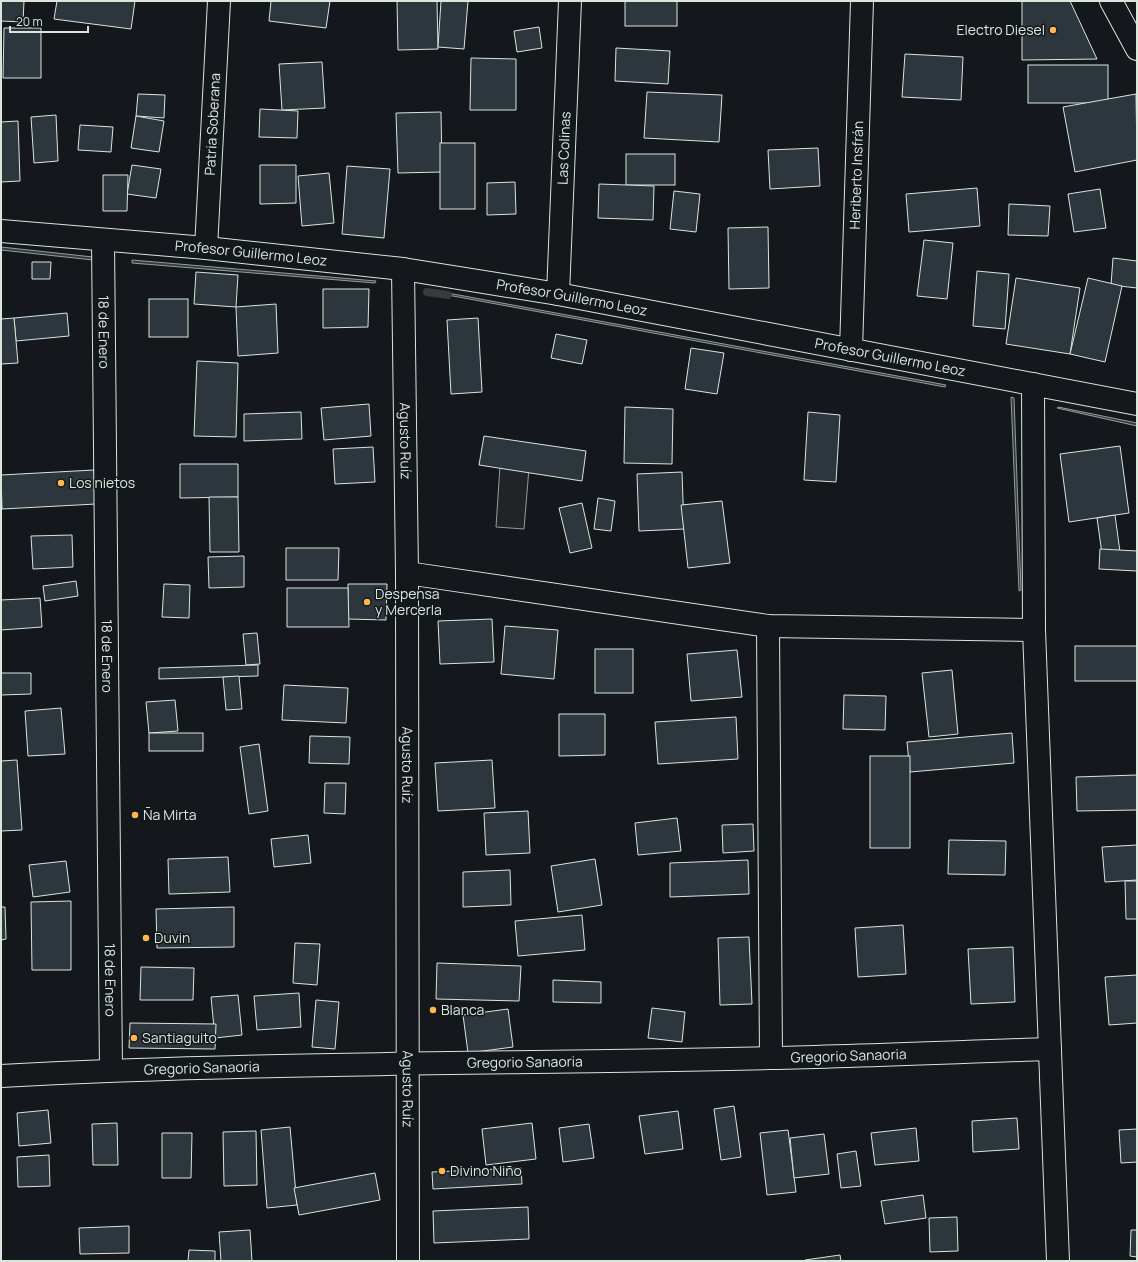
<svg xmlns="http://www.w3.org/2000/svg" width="1138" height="1262" font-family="Manrope,sans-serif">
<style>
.green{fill:#202428;stroke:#939e99}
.water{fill:#363b3e;stroke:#939e99}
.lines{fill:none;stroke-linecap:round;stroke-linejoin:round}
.stream{stroke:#363b3e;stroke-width:8}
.building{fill:#2c363c;stroke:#d8e6dc}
.street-casing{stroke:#d8e6dc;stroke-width:24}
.secondary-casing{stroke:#d8e6dc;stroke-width:24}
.street{stroke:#14181c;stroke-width:22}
.secondary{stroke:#14181c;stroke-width:22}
.poi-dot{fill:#ffb74d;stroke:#14181c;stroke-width:1.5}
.labels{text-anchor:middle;stroke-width:3;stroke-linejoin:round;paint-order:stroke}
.poi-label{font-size:14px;fill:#d8e6dc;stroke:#14181c;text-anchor:start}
.street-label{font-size:14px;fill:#d8e6dc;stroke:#14181c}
</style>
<rect width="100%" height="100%" fill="#14181c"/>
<!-- green -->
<polygon class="green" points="500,466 529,468 524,529 496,527"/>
<!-- water -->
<g class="water">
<polygon points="1,247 93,257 93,260 1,250"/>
<polygon points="132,260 376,281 375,283 132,263"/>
<polygon points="426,289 946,385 945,387 426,291"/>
<polygon points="1011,397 1014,398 1021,590 1019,591"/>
<polygon points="1058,407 1137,423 1137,426 1057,408"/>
</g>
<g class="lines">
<!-- stream -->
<polyline class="stream" points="427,292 448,295"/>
</g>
<!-- building -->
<g class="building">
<polygon points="1,1 24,1 23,22 1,21"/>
<polygon points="57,1 135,1 131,29 54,19"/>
<polygon points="271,1 330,1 326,28 269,21"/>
<polygon points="397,1 437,1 438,49 398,50"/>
<polygon points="441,1 468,1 464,49 438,47"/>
<rect x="625" y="1" width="52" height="25"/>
<polygon points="1022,1 1070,1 1097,59 1022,60"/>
<polygon points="539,27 542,48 517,52 514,31"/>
<polygon points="4,28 41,28 41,78 3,78"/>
<polygon points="616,48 670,51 668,84 615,81"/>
<polygon points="905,54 963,57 961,100 902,97"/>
<polygon points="471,58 516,59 516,110 470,110"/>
<polygon points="322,62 325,108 282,110 279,64"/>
<rect x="1028" y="65" width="80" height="38"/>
<polygon points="647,92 722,95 719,142 644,138"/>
<polygon points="138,94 165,95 164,118 136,116"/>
<polygon points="1136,94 1137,160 1075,172 1063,107"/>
<polygon points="260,109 298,111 297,138 259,137"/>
<polygon points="441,112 442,172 398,173 396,113"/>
<polygon points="56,115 58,161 34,163 31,117"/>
<polygon points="136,116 164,121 159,152 131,148"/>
<polygon points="18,121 20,181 1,182 1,122"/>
<polygon points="80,125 113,127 111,152 78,150"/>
<rect x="440" y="143" width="35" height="66"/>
<polygon points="818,148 820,186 770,189 768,150"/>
<rect x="626" y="154" width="49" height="31"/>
<polygon points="132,165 161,169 156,198 127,194"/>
<polygon points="260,165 296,165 296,203 260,204"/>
<polygon points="347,166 390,169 384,238 342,234"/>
<polygon points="329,173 334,223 302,226 298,176"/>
<polygon points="103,175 128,175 127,211 103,211"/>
<polygon points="515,182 516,214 487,215 487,183"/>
<polygon points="599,184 654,186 653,220 598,218"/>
<polygon points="977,188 980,226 909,232 906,194"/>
<polygon points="1100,189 1106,228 1074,232 1068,194"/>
<polygon points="674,191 700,194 696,232 670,229"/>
<polygon points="1009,204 1050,206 1048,236 1008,235"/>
<polygon points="768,227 769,288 729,289 728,228"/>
<polygon points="924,240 953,243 947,299 917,296"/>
<polygon points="1113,258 1137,261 1137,288 1111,285"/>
<polygon points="32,262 51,262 50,279 32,279"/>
<polygon points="977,271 1009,274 1005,329 973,326"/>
<polygon points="196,272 238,275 236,307 194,304"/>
<polygon points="1016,278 1080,288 1070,354 1006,344"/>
<polygon points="1088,278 1122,286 1105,362 1070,354"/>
<polygon points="323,289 369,289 368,327 323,328"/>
<rect x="149" y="299" width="39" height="38"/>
<polygon points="276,304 278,353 238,356 236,307"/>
<polygon points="67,313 69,336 16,341 14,318"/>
<polygon points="14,318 18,363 1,364 1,319"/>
<polygon points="478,318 482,392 451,394 447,320"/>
<polygon points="556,334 587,340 582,364 551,358"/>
<polygon points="691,348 724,353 717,394 685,389"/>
<polygon points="197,361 238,363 236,437 194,436"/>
<polygon points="369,404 371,436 324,440 321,408"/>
<polygon points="625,407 673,409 672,464 624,463"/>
<polygon points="301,412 302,439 244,441 244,414"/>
<polygon points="808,412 840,415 836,482 804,480"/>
<polygon points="484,436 586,451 582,481 479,465"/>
<polygon points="1120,446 1129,513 1069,522 1060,454"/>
<polygon points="373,447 375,482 335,484 333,449"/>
<polygon points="180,464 238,464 238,497 180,498"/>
<polygon points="94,470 96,504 2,509 1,475"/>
<polygon points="682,472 684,529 639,531 637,474"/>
<polygon points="209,497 238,497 239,552 210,552"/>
<polygon points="598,498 615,501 611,531 594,529"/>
<polygon points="722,501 730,563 688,568 681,505"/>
<polygon points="582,503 592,548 570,553 559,508"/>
<polygon points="1115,515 1120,552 1102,554 1097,518"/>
<polygon points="72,535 73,567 33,569 31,536"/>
<polygon points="286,548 339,548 338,580 286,580"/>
<polygon points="1100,549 1137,551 1137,571 1099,569"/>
<polygon points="244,556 244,587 209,588 208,557"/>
<polygon points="76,581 78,596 45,601 43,586"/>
<polygon points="164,584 190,585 189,618 162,617"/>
<polygon points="348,584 387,584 386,620 348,619"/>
<polygon points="287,588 348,588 349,627 287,627"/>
<polygon points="40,598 42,627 1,630 1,600"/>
<polygon points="492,619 494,662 440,664 438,621"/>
<polygon points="505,626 558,630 554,679 501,674"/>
<polygon points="257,633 260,664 246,665 243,634"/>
<rect x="1075" y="646" width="62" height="35"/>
<rect x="595" y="649" width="38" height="44"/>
<polygon points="737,650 742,697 691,701 687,654"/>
<polygon points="258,665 258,676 159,679 159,668"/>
<polygon points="952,670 958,734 929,737 922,673"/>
<polygon points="1,673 31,673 31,694 1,695"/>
<polygon points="239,676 242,709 226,710 223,677"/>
<polygon points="284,685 348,688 346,723 282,720"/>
<polygon points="844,695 886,696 885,730 843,729"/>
<polygon points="175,700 178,731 149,733 146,702"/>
<polygon points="61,708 65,754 28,756 25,711"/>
<polygon points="559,714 605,714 605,755 559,756"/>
<polygon points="736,717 738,759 658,764 655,722"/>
<rect x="149" y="733" width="54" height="18"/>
<polygon points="1012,733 1014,763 910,772 907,742"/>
<polygon points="310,736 350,737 349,764 309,763"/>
<polygon points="259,744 268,811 249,814 240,747"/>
<rect x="870" y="756" width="40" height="92"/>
<polygon points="17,760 22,830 1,831 1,761"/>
<polygon points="492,760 495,808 438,811 435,763"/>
<polygon points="1137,775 1137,810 1077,811 1076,777"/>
<polygon points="325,783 346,783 345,814 324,813"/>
<polygon points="528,811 530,853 486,855 484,813"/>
<polygon points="677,818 681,851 638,855 635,823"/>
<polygon points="753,824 754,851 723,853 722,825"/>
<polygon points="308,835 311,863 274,867 271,839"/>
<polygon points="949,840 1006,841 1005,875 948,874"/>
<polygon points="1137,845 1137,880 1105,882 1102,847"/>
<polygon points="228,857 230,892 169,894 168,859"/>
<polygon points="595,859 602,905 558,912 551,866"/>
<polygon points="748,860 749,894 670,897 670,863"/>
<polygon points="66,861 70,892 33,897 29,865"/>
<polygon points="510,870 511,905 463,907 463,872"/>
<polygon points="1125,881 1137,881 1137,919 1126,919"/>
<polygon points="71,901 71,970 32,970 31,902"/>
<polygon points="1,907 5,907 6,939 1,940"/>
<polygon points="234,907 234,947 157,948 156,909"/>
<polygon points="582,915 585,950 518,956 515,921"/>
<polygon points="903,925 906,974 858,977 855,928"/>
<polygon points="749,937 752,1004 720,1005 718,938"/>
<polygon points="295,943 320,944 317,985 293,983"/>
<polygon points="1013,947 1015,1002 971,1004 968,949"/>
<polygon points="437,963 521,966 519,1001 436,999"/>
<polygon points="141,967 194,968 193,1000 140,1000"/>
<polygon points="1137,975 1137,1023 1109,1025 1105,977"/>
<polygon points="553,980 601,982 601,1003 553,1002"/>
<polygon points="299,993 301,1027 257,1030 254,996"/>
<polygon points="238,995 242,1035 215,1038 211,997"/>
<polygon points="316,1000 339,1002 335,1049 312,1047"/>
<polygon points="652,1008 685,1012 682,1042 648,1038"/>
<polygon points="508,1009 513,1047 468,1053 463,1015"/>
<polygon points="130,1023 216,1024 215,1049 129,1048"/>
<polygon points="734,1106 741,1157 721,1160 714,1109"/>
<polygon points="48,1110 51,1143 19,1146 17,1113"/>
<polygon points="678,1111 683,1149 645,1154 639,1116"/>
<polygon points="1017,1118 1019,1149 973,1152 972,1121"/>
<polygon points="117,1123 118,1165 93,1165 92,1124"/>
<polygon points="532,1123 536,1159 486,1165 482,1129"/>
<polygon points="589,1124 594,1158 563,1162 559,1128"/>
<polygon points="290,1127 297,1205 267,1208 261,1130"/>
<polygon points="916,1128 919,1161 875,1165 871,1133"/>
<polygon points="1137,1129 1137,1162 1121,1163 1119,1130"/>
<polygon points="788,1130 796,1192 767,1195 760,1133"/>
<polygon points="256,1131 257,1185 224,1186 223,1132"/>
<polygon points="162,1133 192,1133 191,1178 162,1178"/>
<polygon points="824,1134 829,1174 794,1178 790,1138"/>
<polygon points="856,1151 861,1186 841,1188 837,1154"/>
<polygon points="49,1155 50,1186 18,1187 17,1157"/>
<polygon points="521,1168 522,1184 433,1189 432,1172"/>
<polygon points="375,1173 380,1200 299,1215 294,1188"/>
<polygon points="923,1195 926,1218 885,1224 881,1201"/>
<polygon points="528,1207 529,1239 434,1243 433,1211"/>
<polygon points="957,1217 958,1251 930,1252 929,1218"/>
<polygon points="129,1226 129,1253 80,1254 79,1228"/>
<polygon points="250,1230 252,1261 221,1261 219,1232"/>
<polygon points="1131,1230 1137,1230 1137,1257 1130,1256"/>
<polygon points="189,1250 215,1251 215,1261 188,1261"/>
<polygon points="840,1255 841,1261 805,1261 805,1260"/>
</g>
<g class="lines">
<defs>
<g id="street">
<path id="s1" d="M103 241 111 1070"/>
<path id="s2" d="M206 248 219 1"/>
<path id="s3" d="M403 269 407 573 408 1261"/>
<path id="s4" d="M558 294 570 1"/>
<path id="s5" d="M851 350 862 1"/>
<polyline points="1033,384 1034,630 1058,1261"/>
<polyline points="407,573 768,626 1034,630"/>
<polyline points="768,626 771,1058"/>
<path id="s6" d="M1 1076C257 1062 514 1064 770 1058 863 1056 957 1052 1050 1049"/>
</g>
<g id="secondary">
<polyline points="1111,1 1137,49"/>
<path id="s7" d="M1 231 206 248 403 269 558 294 1137 404"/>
</g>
</defs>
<!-- street casing -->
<use href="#street" class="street-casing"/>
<!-- secondary casing -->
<use href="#secondary" class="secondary-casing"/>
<!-- street -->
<use href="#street" class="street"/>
<!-- secondary -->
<use href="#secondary" class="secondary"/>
</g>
<!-- markers -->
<g class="poi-dot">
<circle cx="1053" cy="30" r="4"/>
<circle cx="61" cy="483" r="4"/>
<circle cx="367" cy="602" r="4"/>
<circle cx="135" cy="815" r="4"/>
<circle cx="146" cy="938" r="4"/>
<circle cx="433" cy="1010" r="4"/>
<circle cx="134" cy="1038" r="4"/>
<circle cx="442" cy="1171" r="4"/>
</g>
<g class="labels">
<!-- poi labels -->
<g class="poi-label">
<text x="1045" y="35" text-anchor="end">Electro Diesel</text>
<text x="69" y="488">Los nietos</text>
<text x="375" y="599">Despensa<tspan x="375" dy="16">y Mercerla</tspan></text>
<text x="143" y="820">Ña Mirta</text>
<text x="154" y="943">Duvin</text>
<text x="441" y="1015">Blanca</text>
<text x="142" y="1043">Santiaguito</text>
<text x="450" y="1176">Divino Niño</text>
</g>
<!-- street labels -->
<g class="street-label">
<text dy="5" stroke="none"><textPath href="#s2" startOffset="124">Patria Soberana</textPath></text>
<text dy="5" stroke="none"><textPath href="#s4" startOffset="146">Las Colinas</textPath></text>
<text dy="5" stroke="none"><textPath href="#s5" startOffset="175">Heriberto Insfrán</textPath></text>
<text dy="5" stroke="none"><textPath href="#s7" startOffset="251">Profesor Guillermo Leoz</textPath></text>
<text dy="5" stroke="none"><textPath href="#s7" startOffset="575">Profesor Guillermo Leoz</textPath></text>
<text dy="5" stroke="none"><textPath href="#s1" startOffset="91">18 de Enero</textPath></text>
<text dy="5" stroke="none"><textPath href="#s7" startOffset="899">Profesor Guillermo Leoz</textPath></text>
<text dy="5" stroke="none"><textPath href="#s3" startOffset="172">Agusto Ruíz</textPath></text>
<text dy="5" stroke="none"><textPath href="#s1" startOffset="415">18 de Enero</textPath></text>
<text dy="5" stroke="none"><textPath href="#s3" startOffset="496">Agusto Ruíz</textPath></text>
<text dy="5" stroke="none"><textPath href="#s1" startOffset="739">18 de Enero</textPath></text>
<text dy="5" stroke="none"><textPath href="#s6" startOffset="848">Gregorio Sanaoria</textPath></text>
<text dy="5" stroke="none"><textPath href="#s6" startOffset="524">Gregorio Sanaoria</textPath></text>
<text dy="5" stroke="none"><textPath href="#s6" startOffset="201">Gregorio Sanaoria</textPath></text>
<text dy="5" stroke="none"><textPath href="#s3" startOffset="820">Agusto Ruíz</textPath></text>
</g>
</g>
<!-- border -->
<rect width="1138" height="1262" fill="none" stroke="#d8e6dc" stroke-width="4"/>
<!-- scale -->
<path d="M10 26v6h78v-6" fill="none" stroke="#d8e6dc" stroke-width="2"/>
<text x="16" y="26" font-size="12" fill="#d8e6dc" stroke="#14181c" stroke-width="3" paint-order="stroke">20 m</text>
</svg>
